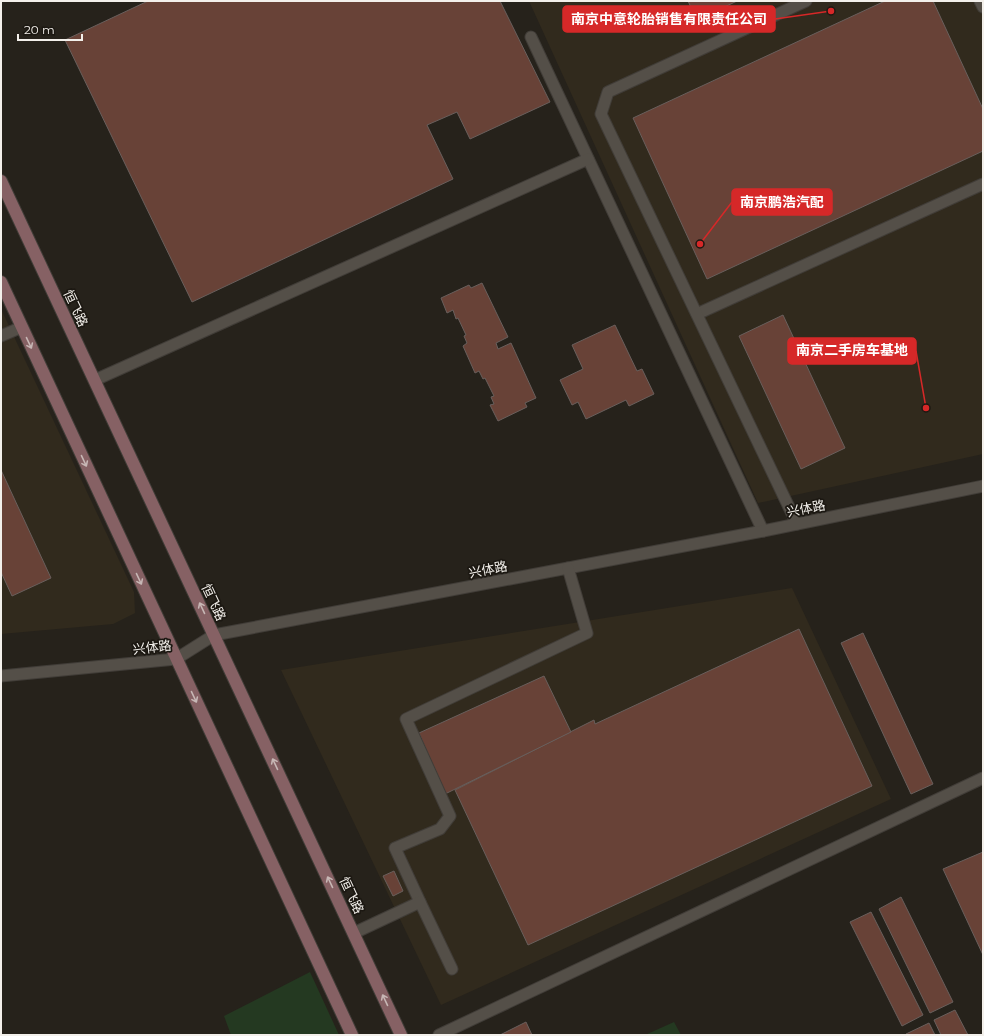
<svg xmlns="http://www.w3.org/2000/svg" width="984" height="1036" font-family="Montserrat,'Noto Sans SC',sans-serif">
<style>
.built{fill:#312a1d}
.green{fill:#243921}
.building{fill:#684237;stroke:#695f5c}
.lines{fill:none;stroke-linecap:round;stroke-linejoin:round}
.lane-casing{stroke:#413d38;stroke-width:13}
.secondary-casing{stroke:#413d38;stroke-width:14}
.lane{stroke:#544f48;stroke-width:11}
.secondary{stroke:#866164;stroke-width:12}
.oneway{stroke:#c7b7b5}
.labels{text-anchor:middle;stroke-width:3.5;stroke-linejoin:round;paint-order:stroke}
.street-label{font-size:13px;fill:#f3f0eb;stroke:#1c1812}
.leader{fill:none;stroke:#d62828;stroke-width:1.5}
.callout-dot{fill:#d62828;stroke:#1c1812;stroke-width:1.5}
.callout{fill:#d62828;stroke:#d62828;stroke-width:1.5}
.callout-label{font-size:14px;text-anchor:middle;font-weight:bold;fill:#fff}
</style>
<rect width="100%" height="100%" fill="#26221b"/>
<!-- built -->
<g class="built">
<polygon points="529,1 983,1 983,454 758,503"/>
<polygon points="1,309 134,592 135,613 113,624 1,634"/>
<polygon points="792,588 891,799 441,1005 281,670"/>
</g>
<!-- green -->
<g class="green">
<polygon points="310,972 339,1035 231,1035 224,1016"/>
<polygon points="674,1022 681,1035 645,1035"/>
</g>
<!-- building -->
<g class="building">
<polygon points="148,1 500,1 550,102 470,139 457,112 427,125 453,179 192,302 65,40"/>
<polygon points="688,1 737,1 697,20"/>
<polygon points="885,1 933,1 983,109 983,151 707,279 633,118"/>
<polygon points="482,283 508,337 496,343 498,349 511,343 536,398 525,403 527,407 498,421 490,405 494,404 491,397 494,396 485,378 483,379 479,371 475,373 463,346 467,343 464,336 466,335 458,318 456,319 453,310 447,313 441,298 469,285 471,288"/>
<polygon points="783,315 845,448 801,469 739,336"/>
<polygon points="615,325 637,371 642,369 654,394 629,406 626,400 586,419 578,402 572,405 560,380 583,369 572,345"/>
<polygon points="1,470 51,578 12,596 1,572"/>
<polygon points="799,629 872,786 528,945 455,790 594,720 595,724"/>
<polygon points="863,633 933,784 911,794 841,643"/>
<polygon points="544,676 571,732 445,794 419,733"/>
<polygon points="983,852 983,955 943,869"/>
<polygon points="394,871 403,891 393,896 383,876"/>
<polygon points="901,897 953,1002 930,1013 879,909"/>
<polygon points="871,912 923,1015 902,1026 850,922"/>
<polygon points="955,1010 968,1035 941,1035 934,1020"/>
<polygon points="526,1022 532,1035 500,1035"/>
<polygon points="929,1023 935,1035 907,1035 906,1034"/>
</g>
<g class="lines">
<defs>
<g id="lane">
<polyline points="980,1 983,7"/>
<polyline points="531,37 763,531"/>
<polyline points="697,314 983,184"/>
<polyline points="1,336 22,327"/>
<polyline points="95,380 588,159"/>
<polyline points="797,524 601,114 608,92 806,1"/>
<polyline points="1,676 176,659 214,635 763,531 983,486"/>
<polyline points="420,902 395,848 440,829 450,816 406,719 587,633 568,568"/>
<polyline points="354,933 420,902 452,969"/>
<polyline points="439,1035 983,778"/>
</g>
<g id="secondary">
<polyline points="1,181 401,1035"/>
<polyline points="1,282 352,1035"/>
</g>
</defs>
<!-- lane casing -->
<use href="#lane" class="lane-casing"/>
<!-- secondary casing -->
<use href="#secondary" class="secondary-casing"/>
<!-- lane -->
<use href="#lane" class="lane"/>
<!-- secondary -->
<use href="#secondary" class="secondary"/>
</g>
<!-- one-way arrows -->
<defs><path id="oneway-shaft" d="M-6 0H5M1.5-3L5.5 0L1.5 3" fill="none" stroke-width="1.6" stroke-linecap="round" stroke-linejoin="round"/></defs>
<g class="oneway">
<use href="#oneway-shaft" transform="translate(29 343) rotate(65)"/>
<use href="#oneway-shaft" transform="translate(84 461) rotate(65)"/>
<use href="#oneway-shaft" transform="translate(139 579) rotate(65)"/>
<use href="#oneway-shaft" transform="translate(202 608) rotate(-115)"/>
<use href="#oneway-shaft" transform="translate(194 697) rotate(65)"/>
<use href="#oneway-shaft" transform="translate(275 764) rotate(-115)"/>
<use href="#oneway-shaft" transform="translate(330 882) rotate(-115)"/>
<use href="#oneway-shaft" transform="translate(385 1000) rotate(-115)"/>
</g>
<g class="labels">
<!-- street labels -->
<g class="street-label">
<text transform="translate(76 308) rotate(65)" y="5">恒飞路</text>
<text transform="translate(806 508) rotate(-11)" y="5">兴体路</text>
<text transform="translate(488 569) rotate(-11)" y="5">兴体路</text>
<text transform="translate(214 602) rotate(65)" y="5">恒飞路</text>
<text transform="translate(152 647) rotate(-7)" y="5">兴体路</text>
<text transform="translate(352 895) rotate(65)" y="5">恒飞路</text>
</g>
</g>
<!-- callouts -->
<path class="leader" d="M831 11L775 19M700 244L732 202M926 408L916 351"/>
<g class="callout-dot">
<circle cx="831" cy="11" r="4"/>
<circle cx="700" cy="244" r="4"/>
<circle cx="926" cy="408" r="4"/>
</g>
<g class="callout">
<rect x="563" y="6" width="212" height="26" rx="4"/>
<rect x="732" y="189" width="100" height="26" rx="4"/>
<rect x="788" y="338" width="128" height="26" rx="4"/>
</g>
<g class="callout-label">
<text x="669" y="24">南京中意轮胎销售有限责任公司</text>
<text x="782" y="207">南京鹏浩汽配</text>
<text x="852" y="355">南京二手房车基地</text>
</g>
<!-- border -->
<rect width="984" height="1036" fill="none" stroke="#f3f0eb" stroke-width="4"/>
<!-- scale -->
<path d="M18 34v6h64v-6" fill="none" stroke="#f3f0eb" stroke-width="2"/>
<text x="24" y="34" font-size="12" fill="#f3f0eb" stroke="#1c1812" stroke-width="3" paint-order="stroke">20 m</text>
</svg>
